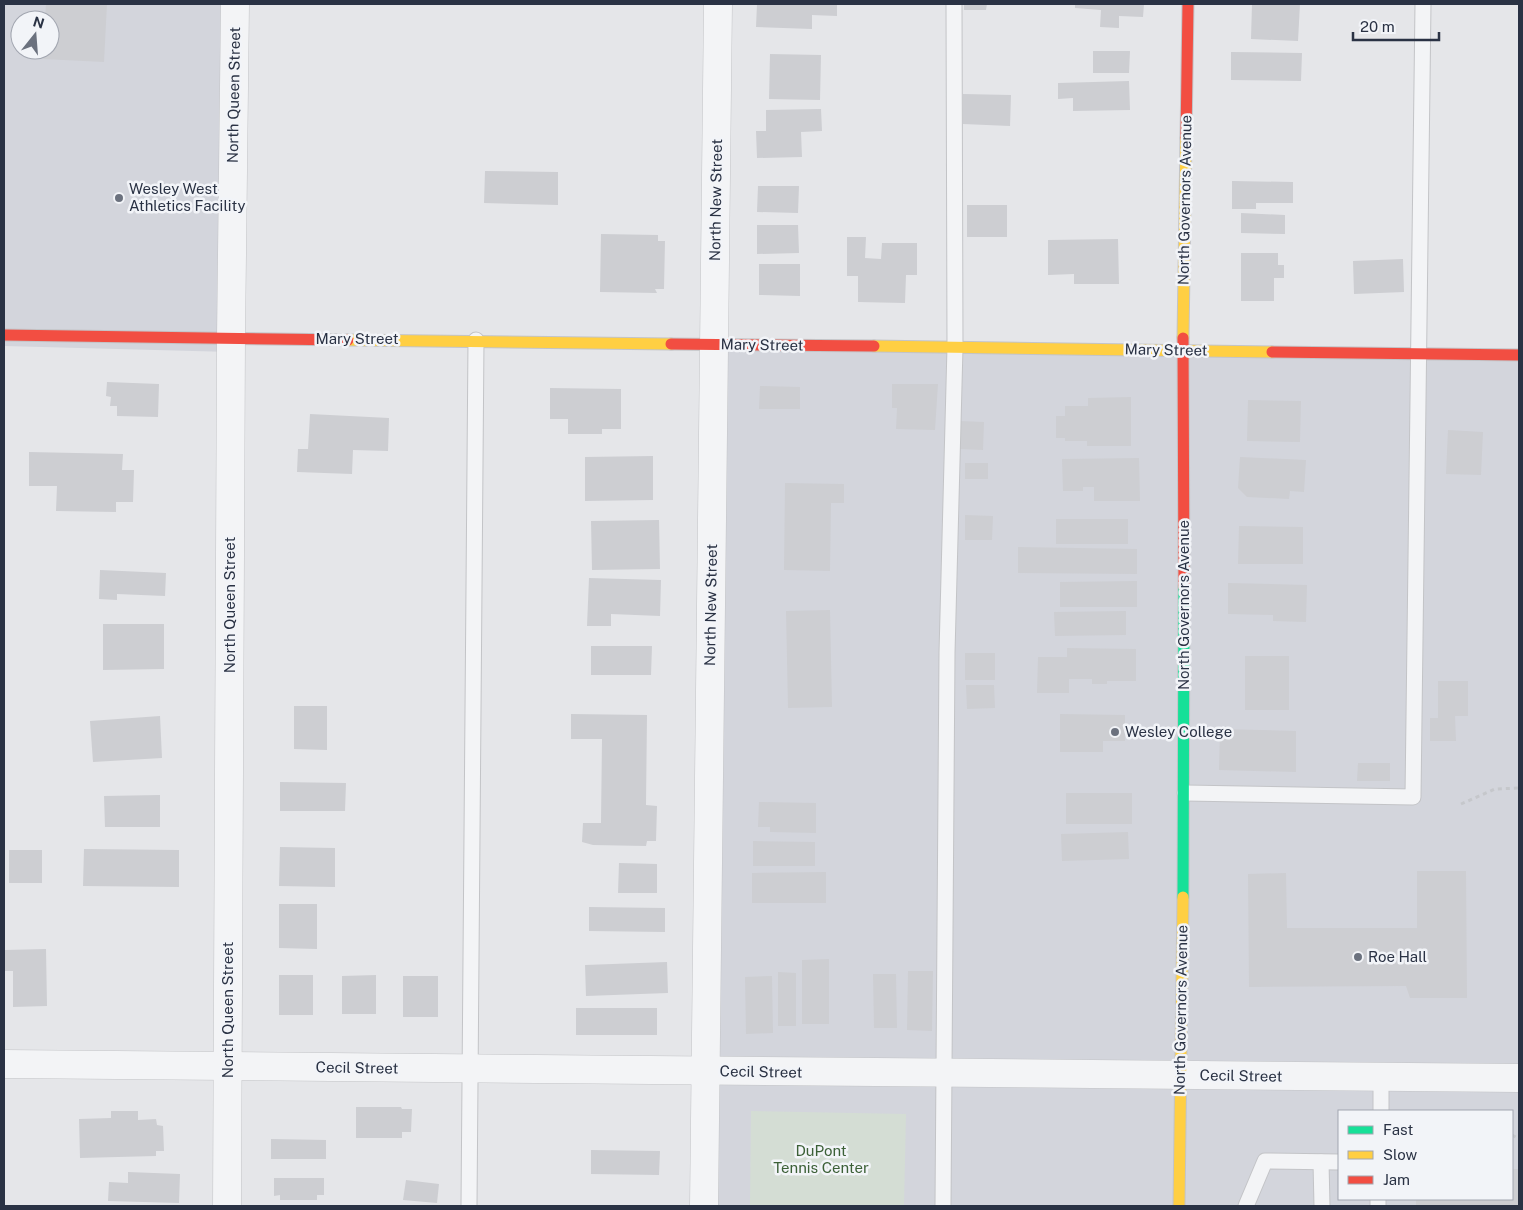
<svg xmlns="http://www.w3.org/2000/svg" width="1523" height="1210" font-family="'Public Sans',sans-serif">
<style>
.built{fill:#d3d5dc;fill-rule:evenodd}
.green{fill:#d4ddd4}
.building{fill:#cdced2}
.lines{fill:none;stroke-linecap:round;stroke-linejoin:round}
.lane-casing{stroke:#c3c4c7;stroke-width:17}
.street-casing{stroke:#c3c4c7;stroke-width:29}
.fast-casing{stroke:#c3c4c7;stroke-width:13}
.slow-casing{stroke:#c3c4c7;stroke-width:13}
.jam-casing{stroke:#c3c4c7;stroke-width:13}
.path{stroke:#c5c7cb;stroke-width:3;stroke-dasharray:4 4;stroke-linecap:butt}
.lane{stroke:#f3f4f6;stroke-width:15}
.street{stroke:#f3f4f6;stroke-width:28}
.fast{stroke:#16e098;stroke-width:11}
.slow{stroke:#ffcf43;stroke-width:11}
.jam{stroke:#f24e42;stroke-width:11}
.poi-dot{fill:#6b717e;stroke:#f2f4f8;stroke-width:2}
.labels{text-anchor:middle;stroke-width:5;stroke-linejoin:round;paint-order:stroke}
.street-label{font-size:15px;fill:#2a3244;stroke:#f2f4f8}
.poi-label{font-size:15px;fill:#2a3244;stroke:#f2f4f8;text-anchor:start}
.park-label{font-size:15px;fill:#3c6037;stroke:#f2f4f8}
</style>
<rect width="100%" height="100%" fill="#e5e6e9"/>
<!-- built -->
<g class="built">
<path d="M4 4H237L231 352 4 346ZM20 20H50V50H20Z"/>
<path d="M715 344 1519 354V1206H705ZM1339 1111H1512V1199H1339Z"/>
</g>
<!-- green -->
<polygon class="green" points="751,1111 906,1114 904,1206 750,1206"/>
<!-- building -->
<g class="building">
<polygon points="46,4 107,4 104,62 43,59 44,50 50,50 50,20 45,20"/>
<polygon points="757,4 837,4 837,16 812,15 812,29 756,27"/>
<polygon points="964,4 987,4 986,10 964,10"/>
<polygon points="1075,4 1144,4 1143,17 1119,16 1119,28 1100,27 1101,10 1075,8"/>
<polygon points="1252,4 1300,4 1298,41 1251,39"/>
<polygon points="1093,51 1130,51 1129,73 1093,73"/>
<polygon points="1231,52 1302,53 1301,81 1231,80"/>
<polygon points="770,54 821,55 820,100 769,99"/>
<polygon points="1129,81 1130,110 1073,111 1073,98 1058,99 1058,83"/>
<polygon points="963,94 1011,95 1010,126 963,124"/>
<polygon points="821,109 822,131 801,132 802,157 757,158 756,131 766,131 766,110"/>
<polygon points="485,171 558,172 558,205 484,203"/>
<polygon points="1232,181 1293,182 1293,203 1256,203 1256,209 1232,209"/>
<polygon points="758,186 799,186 798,213 757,212"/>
<rect x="967" y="205" width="40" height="32"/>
<polygon points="1241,213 1285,215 1285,234 1241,233"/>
<polygon points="757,225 798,225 799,253 757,254"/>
<polygon points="601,234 658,235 658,241 665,241 664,289 655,289 657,293 600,292"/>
<polygon points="847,237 866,237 865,258 881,259 882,243 917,243 917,275 906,275 905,303 858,302 858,276 847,276"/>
<polygon points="1118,239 1119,284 1074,284 1074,274 1048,275 1048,240"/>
<polygon points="1241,253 1278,253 1278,265 1284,265 1284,278 1274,278 1274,301 1241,301"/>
<polygon points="1403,259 1404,292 1354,294 1353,261"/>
<polygon points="759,264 800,264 800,296 759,295"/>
<polygon points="107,382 159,384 158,417 117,416 117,406 110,406 111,397 106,396"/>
<polygon points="892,384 938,384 935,430 896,429 897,408 892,408"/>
<polygon points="760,386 800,387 800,409 759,409"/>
<polygon points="550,388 621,389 621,429 602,429 602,434 568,434 568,419 550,419"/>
<polygon points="1131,397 1131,446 1087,446 1087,441 1065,441 1065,438 1056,438 1056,416 1065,416 1065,406 1088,406 1088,398"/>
<polygon points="1248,400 1301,401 1300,442 1247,441"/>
<polygon points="310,414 389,418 388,451 353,450 352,474 297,472 298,449 308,449"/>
<polygon points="960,421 984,422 983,450 960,449"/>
<polygon points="1448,430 1483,432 1481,475 1446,474"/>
<polygon points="29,452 123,454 122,470 134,470 133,502 116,502 116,512 56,511 57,486 29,486"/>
<polygon points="653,456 653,500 585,501 585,457"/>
<polygon points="1240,457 1306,460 1304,492 1290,491 1289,499 1247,497 1238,488"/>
<polygon points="1139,458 1140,501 1094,501 1094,487 1083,487 1083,491 1063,491 1062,459"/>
<rect x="965" y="463" width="23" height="16"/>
<polygon points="785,483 844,484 844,503 831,503 830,571 784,570"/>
<polygon points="965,515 993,516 992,540 965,540"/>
<rect x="1056" y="519" width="72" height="25"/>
<polygon points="659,520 660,569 592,570 591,521"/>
<polygon points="1239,526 1303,527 1303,564 1238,564"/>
<polygon points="1018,547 1137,549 1137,574 1018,573"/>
<polygon points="100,570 166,573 165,596 117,594 117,600 99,599"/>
<polygon points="589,578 661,580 660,616 611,614 611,626 587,626"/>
<polygon points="1137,581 1137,607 1060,607 1060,582"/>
<polygon points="1228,583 1307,585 1306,622 1273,621 1273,615 1228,614"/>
<polygon points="830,610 832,707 788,708 786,611"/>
<polygon points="1126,611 1126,635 1055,636 1054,612"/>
<polygon points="103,624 164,624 164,669 103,670"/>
<polygon points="591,646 652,646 651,675 591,675"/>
<polygon points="1067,648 1136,649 1136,681 1107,681 1107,684 1092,684 1092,679 1069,679 1069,693 1037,693 1038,657 1067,657"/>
<rect x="965" y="653" width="30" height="27"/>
<rect x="1245" y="656" width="44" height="54"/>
<polygon points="1438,681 1468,681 1468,716 1455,716 1456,741 1430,741 1430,718 1438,718"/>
<polygon points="966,685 994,685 995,708 967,709"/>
<polygon points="294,706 327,706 327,750 294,749"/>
<polygon points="571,714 647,715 646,805 657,806 656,841 647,841 646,846 593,845 582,842 583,823 601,823 602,739 571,739"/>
<polygon points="1060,714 1125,715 1125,741 1103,741 1103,752 1060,752"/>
<polygon points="160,716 162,758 93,762 90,721"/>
<polygon points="1220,729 1296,731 1296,772 1219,770"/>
<polygon points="1358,763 1390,763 1390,781 1357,781"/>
<polygon points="280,782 346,783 345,811 280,811"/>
<rect x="1066" y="793" width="66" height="31"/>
<polygon points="160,795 160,827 105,827 104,796"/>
<polygon points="759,802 816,803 816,833 770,832 770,827 758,827"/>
<polygon points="1128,832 1129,859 1062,861 1061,834"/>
<polygon points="753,841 815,842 815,866 753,866"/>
<polygon points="280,847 335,848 335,887 279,886"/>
<polygon points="84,849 179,850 179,887 83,886"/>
<rect x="9" y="850" width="33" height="33"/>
<polygon points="619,863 657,864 657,893 618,893"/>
<polygon points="1417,871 1466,871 1467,998 1410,998 1406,986 1249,987 1248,874 1286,873 1287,928 1417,928"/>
<polygon points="826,872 826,903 752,903 752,873"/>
<polygon points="279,904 317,904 317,949 279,948"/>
<polygon points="589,907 665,908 665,932 589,931"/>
<polygon points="46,949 47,1006 13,1007 13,971 5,971 5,950"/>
<polygon points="829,959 829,1024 802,1024 802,960"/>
<polygon points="667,962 668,993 586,996 585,965"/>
<polygon points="908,971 933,971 932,1031 907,1030"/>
<polygon points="778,972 796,973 796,1026 778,1026"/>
<polygon points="873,974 896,974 897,1028 874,1028"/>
<rect x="279" y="975" width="34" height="40"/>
<polygon points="376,975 376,1014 342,1014 342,976"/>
<rect x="403" y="976" width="35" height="41"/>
<polygon points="772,976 773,1033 746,1034 745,977"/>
<rect x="576" y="1008" width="81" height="27"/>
<polygon points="356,1107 401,1107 402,1109 412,1109 411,1132 402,1132 402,1138 356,1138"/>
<polygon points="111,1111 138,1111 138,1120 156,1119 157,1125 163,1126 164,1151 156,1151 156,1156 80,1158 79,1119 111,1118"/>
<polygon points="271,1139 326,1140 326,1159 271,1159"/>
<polygon points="591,1150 660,1151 659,1175 591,1174"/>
<polygon points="1512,1169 1519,1169 1519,1206 1416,1206 1416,1199 1512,1199"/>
<polygon points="128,1172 180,1174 179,1203 108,1201 109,1182 128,1183"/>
<polygon points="274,1178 324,1178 324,1195 317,1195 317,1200 280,1200 280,1195 274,1196"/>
<polygon points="406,1180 439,1184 437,1203 403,1200"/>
</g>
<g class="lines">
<defs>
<g id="lane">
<polyline points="1185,793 1413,797 1423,4"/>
<polyline points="1381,1111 1381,1077"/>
<polyline points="1321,1162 1322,1206"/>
<polyline points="1378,1199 1378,1206"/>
<polyline points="469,1206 476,340"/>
<polyline points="943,1206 947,653 955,347 954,4"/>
<polyline points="1246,1206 1265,1161 1339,1162"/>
</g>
<g id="street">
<polyline points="4,1064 1519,1078"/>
<polyline points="227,1206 231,338 235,4"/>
<polyline points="704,1206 718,4"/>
</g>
<polyline id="fast" points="1183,897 1184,587"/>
<g id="slow">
<polyline points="1183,338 1186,138"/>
<polyline points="348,340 671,344"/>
<polyline points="874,346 1272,352"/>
<polyline points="1179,1206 1183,897"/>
</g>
<g id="jam">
<polyline points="1186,138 1188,4"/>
<polyline points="4,335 348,340"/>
<polyline points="1183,338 1184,587"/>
<polyline points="671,344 874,346"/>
<polyline points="1272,352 1519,355"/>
</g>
</defs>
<!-- lane casing -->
<use href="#lane" class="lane-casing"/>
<!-- street casing -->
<use href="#street" class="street-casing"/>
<!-- fast casing -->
<use href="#fast" class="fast-casing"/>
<!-- slow casing -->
<use href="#slow" class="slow-casing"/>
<!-- jam casing -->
<use href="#jam" class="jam-casing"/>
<!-- path -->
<g class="path">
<polyline points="1461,804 1495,789 1519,788"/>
<polyline points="1512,1135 1519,1139"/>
</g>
<!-- lane -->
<use href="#lane" class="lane"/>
<!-- street -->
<use href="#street" class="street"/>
<!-- fast -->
<use href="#fast" class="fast"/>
<!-- slow -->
<use href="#slow" class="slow"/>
<!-- jam -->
<use href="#jam" class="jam"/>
</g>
<!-- markers -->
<g class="poi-dot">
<circle cx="119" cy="198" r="5"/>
<circle cx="1115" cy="732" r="5"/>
<circle cx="1358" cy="957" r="5"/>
</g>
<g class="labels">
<!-- street labels -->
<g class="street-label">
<text transform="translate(234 95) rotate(-89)" y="5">North Queen Street</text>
<text transform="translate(716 200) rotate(-89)" y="5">North New Street</text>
<text transform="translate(1185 200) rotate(-89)" y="5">North Governors Avenue</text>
<text x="357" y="344">Mary Street</text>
<text transform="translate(762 345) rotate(1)" y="5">Mary Street</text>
<text transform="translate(1166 350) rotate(1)" y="5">Mary Street</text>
<text transform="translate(230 605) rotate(-90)" y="5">North Queen Street</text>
<text transform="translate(711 605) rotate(-89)" y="5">North New Street</text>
<text transform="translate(1184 605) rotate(-90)" y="5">North Governors Avenue</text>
<text transform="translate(228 1010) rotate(-90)" y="5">North Queen Street</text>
<text transform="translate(1181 1010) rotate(-89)" y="5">North Governors Avenue</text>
<text transform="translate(357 1068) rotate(1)" y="5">Cecil Street</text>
<text transform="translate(761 1072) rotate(1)" y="5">Cecil Street</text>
<text transform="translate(1241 1076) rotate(1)" y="5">Cecil Street</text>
</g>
<!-- poi labels -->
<g class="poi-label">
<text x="129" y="194">Wesley West<tspan x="129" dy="17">Athletics Facility</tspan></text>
<text x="1125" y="737">Wesley College</text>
<text x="1368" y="962">Roe Hall</text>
</g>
<!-- park labels -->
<g class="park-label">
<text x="821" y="1156">DuPont<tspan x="821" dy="17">Tennis Center</tspan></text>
</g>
</g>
<!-- border -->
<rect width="1523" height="1210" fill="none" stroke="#2a3244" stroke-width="10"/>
<!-- legend -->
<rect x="1338" y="1110" width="175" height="90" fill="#f2f4f8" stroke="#a2a6b0"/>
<rect x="1348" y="1126" width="25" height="8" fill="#16e098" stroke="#a2a6b0"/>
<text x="1383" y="1135" font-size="15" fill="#2a3244">Fast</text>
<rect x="1348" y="1151" width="25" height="8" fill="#ffcf43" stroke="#a2a6b0"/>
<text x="1383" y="1160" font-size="15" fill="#2a3244">Slow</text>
<rect x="1348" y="1176" width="25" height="8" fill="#f24e42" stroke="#a2a6b0"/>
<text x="1383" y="1185" font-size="15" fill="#2a3244">Jam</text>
<!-- north arrow -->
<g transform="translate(35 35) rotate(17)"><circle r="24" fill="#f2f4f8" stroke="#a2a6b0"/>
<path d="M0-4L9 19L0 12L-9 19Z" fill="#6b717e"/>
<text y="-8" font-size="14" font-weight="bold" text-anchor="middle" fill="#2a3244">N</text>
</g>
<!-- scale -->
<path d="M1353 32v8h86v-8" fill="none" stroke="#2a3244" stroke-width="2.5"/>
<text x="1360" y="32" font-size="15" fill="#2a3244" stroke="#f2f4f8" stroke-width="4" paint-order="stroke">20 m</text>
</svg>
